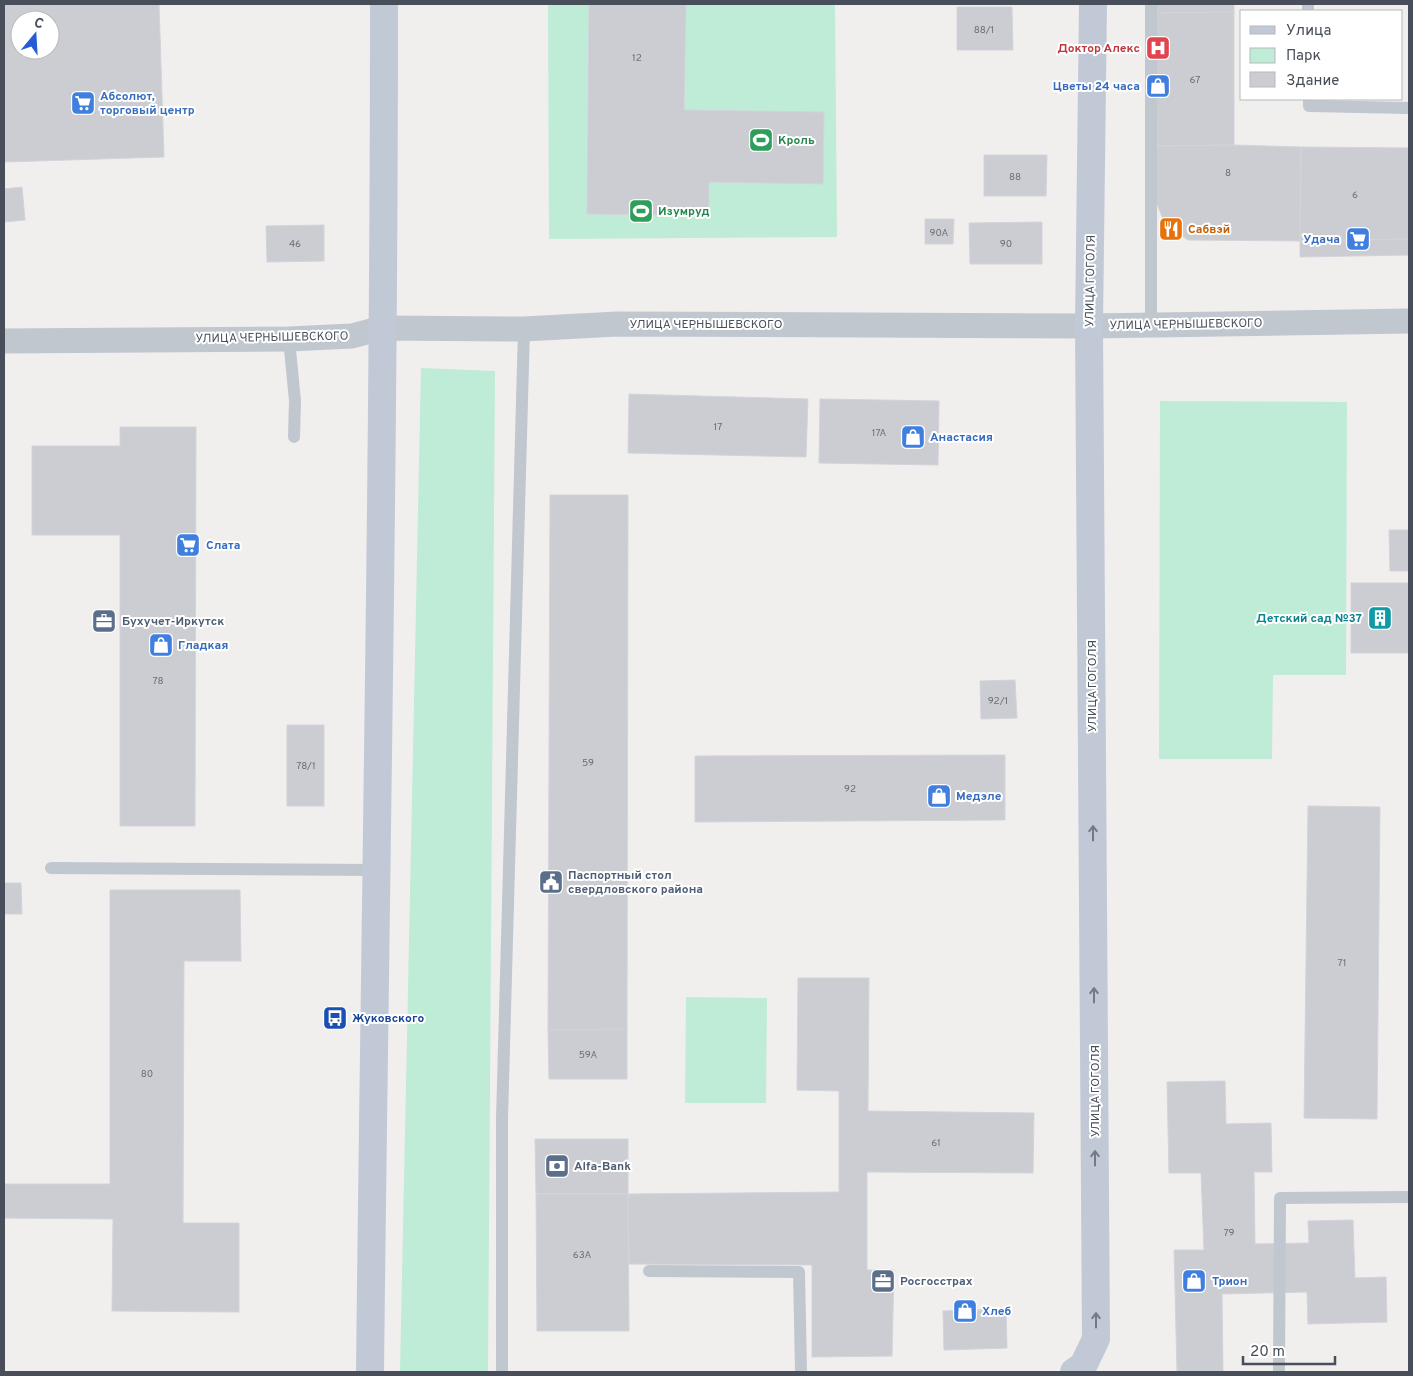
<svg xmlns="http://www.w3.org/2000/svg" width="1413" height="1376" font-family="Overpass,sans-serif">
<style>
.green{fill:#bfecd6}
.building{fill:#cccdd3;stroke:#d2d4d9;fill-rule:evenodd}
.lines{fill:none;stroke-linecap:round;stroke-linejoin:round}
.service{stroke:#c0c7cf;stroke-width:12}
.minor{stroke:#c0c7cf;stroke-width:25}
.secondary{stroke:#c2c9d6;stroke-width:28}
.oneway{stroke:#737a85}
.labels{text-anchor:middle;stroke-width:4;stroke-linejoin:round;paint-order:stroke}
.number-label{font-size:10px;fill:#696e78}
.health-label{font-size:12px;font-weight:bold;fill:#be3a42;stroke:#fff;text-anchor:end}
.shop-label{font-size:12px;font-weight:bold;fill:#366cbe;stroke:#fff;text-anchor:start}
.leisure-label{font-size:12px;font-weight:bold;fill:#27864d;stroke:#fff;text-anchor:start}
.food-label{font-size:12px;font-weight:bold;fill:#c56008;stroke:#fff;text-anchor:start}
.street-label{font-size:12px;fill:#484f5a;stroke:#fff}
.culture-label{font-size:12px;font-weight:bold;fill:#0d838f;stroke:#fff;text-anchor:end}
.service-label{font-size:12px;font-weight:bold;fill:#4e5e75;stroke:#fff;text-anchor:start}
.transit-label{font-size:12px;font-weight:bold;fill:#164399;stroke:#fff;text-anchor:start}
</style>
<rect width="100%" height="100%" fill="#f1eeee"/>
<!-- green -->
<g class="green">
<polygon points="548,4 835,4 837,237 549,239"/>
<polygon points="421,368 495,371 488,1372 400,1372"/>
<polygon points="1160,401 1347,402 1346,675 1273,675 1272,759 1159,759"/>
<polygon points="686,997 767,998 766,1103 685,1103"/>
</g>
<!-- building -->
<g class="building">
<path d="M4 4H159L164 157 4 162ZM20 20H50V50H20Z"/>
<polygon points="589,4 686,4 684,110 824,112 823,184 709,182 709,215 587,214"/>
<polygon points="1155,4 1234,4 1234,12 1155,13"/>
<polygon points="957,7 1012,7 1013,50 957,50"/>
<polygon points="1234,12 1234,145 1157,146 1155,13"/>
<polygon points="1234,145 1301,147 1300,241 1188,240 1165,224 1154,197 1157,146"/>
<polygon points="1301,147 1409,148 1409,239 1300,241"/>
<polygon points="984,155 1047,155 1046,196 984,196"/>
<polygon points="22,187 25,220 4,222 4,189"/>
<polygon points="925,219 954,219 953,244 925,244"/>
<polygon points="1042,222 1042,264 970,264 969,223"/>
<polygon points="324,225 324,261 267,262 266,226"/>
<polygon points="1409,239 1409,255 1300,257 1300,241"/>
<polygon points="629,394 808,399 806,457 628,453"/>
<polygon points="820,399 939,401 938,465 819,463"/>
<polygon points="120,427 196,427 195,826 120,826 120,535 32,535 32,446 120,446"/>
<polygon points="550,495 628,495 627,1029 548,1030"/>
<polygon points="1389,530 1409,530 1409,571 1390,571"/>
<rect x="1351" y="583" width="58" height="70"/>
<polygon points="1015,680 1017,718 981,719 980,681"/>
<rect x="287" y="725" width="37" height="81"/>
<polygon points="1005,755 1005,820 695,822 695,756"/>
<polygon points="1308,806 1380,807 1377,1119 1304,1118"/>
<polygon points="4,883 21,883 22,914 4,914"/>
<polygon points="110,890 240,890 241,961 184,961 183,1223 239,1223 239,1312 112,1311 113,1219 4,1218 4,1184 110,1184"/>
<polygon points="798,978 869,978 868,1111 1034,1113 1033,1173 867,1172 867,1270 894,1270 892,1356 812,1357 812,1265 629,1264 628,1194 839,1192 839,1091 797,1090"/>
<polygon points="627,1029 627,1079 549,1079 548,1030"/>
<polygon points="1225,1081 1226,1124 1271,1123 1272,1172 1254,1172 1255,1244 1309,1243 1308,1221 1353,1220 1355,1278 1386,1277 1387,1322 1308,1324 1307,1292 1222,1294 1223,1372 1177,1372 1174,1250 1204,1250 1201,1173 1169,1173 1167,1082"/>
<polygon points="535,1139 628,1139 628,1194 536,1194"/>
<polygon points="536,1194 628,1194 629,1331 537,1331"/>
<polygon points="1006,1309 1007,1348 944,1350 943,1311"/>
</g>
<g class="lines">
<!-- service -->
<g class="service">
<polyline points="1308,4 1308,11"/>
<polyline points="1309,99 1309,106 1409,108"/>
<polyline points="1151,324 1151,4"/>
<polyline points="289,339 295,401 294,437"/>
<polyline points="51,868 377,870"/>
<polyline points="649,1271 799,1272 801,1372"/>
<polyline points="502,1372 502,1119 524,329"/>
<polyline points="1279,1372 1280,1198 1409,1197"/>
</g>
<!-- minor -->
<polyline class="minor" points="4,341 289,339 352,336 382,328 524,329 617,324 1089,326 1409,321"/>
<!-- secondary -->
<g class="secondary">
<path d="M370 1372C375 916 384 460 384 4"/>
<polyline points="1074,1372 1083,1366 1096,1339 1089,326 1093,4"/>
</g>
</g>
<!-- one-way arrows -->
<defs><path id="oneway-shaft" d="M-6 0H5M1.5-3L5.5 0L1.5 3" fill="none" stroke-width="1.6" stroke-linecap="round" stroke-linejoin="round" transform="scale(1.25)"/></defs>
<g class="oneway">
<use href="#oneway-shaft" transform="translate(1093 833) rotate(-90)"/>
<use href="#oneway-shaft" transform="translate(1094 995) rotate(-90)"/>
<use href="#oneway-shaft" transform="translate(1095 1158) rotate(-90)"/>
<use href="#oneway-shaft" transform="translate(1096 1320) rotate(-90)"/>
</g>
<!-- icons -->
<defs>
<symbol id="hospital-square" viewBox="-11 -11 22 22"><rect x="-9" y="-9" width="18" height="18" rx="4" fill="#e0444e" stroke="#fff"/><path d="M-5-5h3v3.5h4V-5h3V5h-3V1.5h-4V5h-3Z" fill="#fff"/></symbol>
<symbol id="shop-square" viewBox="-11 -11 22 22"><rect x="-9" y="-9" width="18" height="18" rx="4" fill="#3f7fe0" stroke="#fff"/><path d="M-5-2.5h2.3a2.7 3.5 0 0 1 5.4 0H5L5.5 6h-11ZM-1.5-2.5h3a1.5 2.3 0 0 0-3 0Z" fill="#fff"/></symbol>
<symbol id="supermarket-square" viewBox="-11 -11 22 22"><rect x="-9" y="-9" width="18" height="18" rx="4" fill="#3f7fe0" stroke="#fff"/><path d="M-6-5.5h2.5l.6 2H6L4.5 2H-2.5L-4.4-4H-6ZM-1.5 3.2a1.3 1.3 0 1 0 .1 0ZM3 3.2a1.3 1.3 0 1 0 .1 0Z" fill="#fff"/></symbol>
<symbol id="stadium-square" viewBox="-11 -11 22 22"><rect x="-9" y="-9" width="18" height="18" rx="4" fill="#2e9e5b" stroke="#fff"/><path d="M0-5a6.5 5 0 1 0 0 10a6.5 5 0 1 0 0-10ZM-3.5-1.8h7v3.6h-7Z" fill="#fff"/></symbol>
<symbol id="restaurant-square" viewBox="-11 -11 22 22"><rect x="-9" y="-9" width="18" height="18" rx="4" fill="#e8710a" stroke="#fff"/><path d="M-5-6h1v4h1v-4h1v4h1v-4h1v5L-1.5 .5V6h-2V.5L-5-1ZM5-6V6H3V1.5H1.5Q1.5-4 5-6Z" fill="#fff"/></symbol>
<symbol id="building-square" viewBox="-11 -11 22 22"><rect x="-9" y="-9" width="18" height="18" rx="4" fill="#0f9aa8" stroke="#fff"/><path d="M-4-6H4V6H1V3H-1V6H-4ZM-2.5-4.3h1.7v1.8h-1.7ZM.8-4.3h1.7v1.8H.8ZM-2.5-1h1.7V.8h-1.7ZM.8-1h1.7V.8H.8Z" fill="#fff"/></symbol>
<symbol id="office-square" viewBox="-11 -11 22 22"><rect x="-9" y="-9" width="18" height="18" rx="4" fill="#5c6f8a" stroke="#fff"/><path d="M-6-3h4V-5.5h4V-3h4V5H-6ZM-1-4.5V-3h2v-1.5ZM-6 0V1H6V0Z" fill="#fff"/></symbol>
<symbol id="civic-square" viewBox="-11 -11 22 22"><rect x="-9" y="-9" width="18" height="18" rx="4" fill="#5c6f8a" stroke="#fff"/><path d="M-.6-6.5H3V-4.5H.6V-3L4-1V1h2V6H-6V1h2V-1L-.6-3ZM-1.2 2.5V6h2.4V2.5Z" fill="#fff"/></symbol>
<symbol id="bus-square" viewBox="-11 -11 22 22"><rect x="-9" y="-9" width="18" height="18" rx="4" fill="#1a4fb4" stroke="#fff"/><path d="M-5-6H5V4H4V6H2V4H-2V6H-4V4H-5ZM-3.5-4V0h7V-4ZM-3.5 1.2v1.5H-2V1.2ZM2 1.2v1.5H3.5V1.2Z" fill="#fff"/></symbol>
<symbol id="bank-square" viewBox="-11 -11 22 22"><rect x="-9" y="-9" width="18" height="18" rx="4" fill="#5c6f8a" stroke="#fff"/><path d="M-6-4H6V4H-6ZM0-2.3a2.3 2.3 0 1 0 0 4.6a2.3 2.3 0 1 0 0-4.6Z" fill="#fff"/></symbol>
</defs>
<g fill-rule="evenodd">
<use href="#hospital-square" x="1144" y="34" width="28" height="28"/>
<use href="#shop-square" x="1144" y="72" width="28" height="28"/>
<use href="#supermarket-square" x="69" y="89" width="28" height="28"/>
<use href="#stadium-square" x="747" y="126" width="28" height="28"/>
<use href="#stadium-square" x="627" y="197" width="28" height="28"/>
<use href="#restaurant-square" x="1157" y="215" width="28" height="28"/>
<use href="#supermarket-square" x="1344" y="225" width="28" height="28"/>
<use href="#shop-square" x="899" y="423" width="28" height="28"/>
<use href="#supermarket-square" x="174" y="531" width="28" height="28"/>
<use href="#building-square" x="1366" y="604" width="28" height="28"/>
<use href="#office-square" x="90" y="607" width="28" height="28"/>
<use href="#shop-square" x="147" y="631" width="28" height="28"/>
<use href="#shop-square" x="925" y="782" width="28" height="28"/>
<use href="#civic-square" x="537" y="868" width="28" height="28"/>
<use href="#bus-square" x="321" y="1004" width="28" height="28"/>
<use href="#bank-square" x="543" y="1152" width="28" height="28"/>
<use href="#office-square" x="869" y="1267" width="28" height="28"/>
<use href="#shop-square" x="1180" y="1267" width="28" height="28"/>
<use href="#shop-square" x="951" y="1297" width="28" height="28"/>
</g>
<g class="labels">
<!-- number labels -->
<g class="number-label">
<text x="984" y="33">88/1</text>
<text x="637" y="61">12</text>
<text x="1195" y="83">67</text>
<text x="1228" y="176">8</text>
<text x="1015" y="180">88</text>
<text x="1355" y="198">6</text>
<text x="939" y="236">90А</text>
<text x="295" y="247">46</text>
<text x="1006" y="247">90</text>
<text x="718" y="430">17</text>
<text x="879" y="436">17А</text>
<text x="158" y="684">78</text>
<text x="998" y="704">92/1</text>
<text x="588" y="766">59</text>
<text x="306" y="769">78/1</text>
<text x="850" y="792">92</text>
<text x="1342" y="966">71</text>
<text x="588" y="1058">59А</text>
<text x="147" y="1077">80</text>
<text x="936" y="1146">61</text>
<text x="1229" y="1236">79</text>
<text x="582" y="1258">63А</text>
</g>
<!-- health labels -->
<g class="health-label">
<text x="1140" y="52">Доктор Алекс</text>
</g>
<!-- shop labels -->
<g class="shop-label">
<text x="1140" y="90" text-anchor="end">Цветы 24 часа</text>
<text x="100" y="100">Абсолют,<tspan x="100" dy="14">торговый центр</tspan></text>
<text x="1340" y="243" text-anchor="end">Удача</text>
<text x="930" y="441">Анастасия</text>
<text x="206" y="549">Слата</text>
<text x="178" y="649">Гладкая</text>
<text x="956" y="800">Медэле</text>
<text x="1212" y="1285">Трион</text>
<text x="982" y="1315">Хлеб</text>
</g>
<!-- leisure labels -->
<g class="leisure-label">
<text x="778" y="144">Кроль</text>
<text x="658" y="215">Изумруд</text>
</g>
<!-- food labels -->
<g class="food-label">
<text x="1188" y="233">Сабвэй</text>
</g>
<!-- street labels -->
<g class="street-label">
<text transform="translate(1090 281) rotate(-89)" y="4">УЛИЦА ГОГОЛЯ</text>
<text x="706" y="328">УЛИЦА ЧЕРНЫШЕВСКОГО</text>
<text transform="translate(1186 324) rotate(-1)" y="4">УЛИЦА ЧЕРНЫШЕВСКОГО</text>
<text transform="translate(272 337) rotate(-1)" y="4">УЛИЦА ЧЕРНЫШЕВСКОГО</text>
<text transform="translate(1092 686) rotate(-90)" y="4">УЛИЦА ГОГОЛЯ</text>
<text transform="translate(1095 1091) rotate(-90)" y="4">УЛИЦА ГОГОЛЯ</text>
</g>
<!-- culture labels -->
<g class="culture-label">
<text x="1362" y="622">Детский сад №37</text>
</g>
<!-- service labels -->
<g class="service-label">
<text x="122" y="625">Бухучет-Иркутск</text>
<text x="568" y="879">Паспортный стол<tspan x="568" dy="14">свердловского района</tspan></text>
<text x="574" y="1170">Alfa-Bank</text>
<text x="900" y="1285">Росгосстрах</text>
</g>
<!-- transit labels -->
<g class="transit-label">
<text x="352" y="1022">Жуковского</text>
</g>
</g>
<!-- border -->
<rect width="1413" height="1376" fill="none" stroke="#484f5a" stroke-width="10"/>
<!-- legend -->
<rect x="1240" y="10" width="162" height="90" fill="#ffffff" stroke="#b6b9bd"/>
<rect x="1250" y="26" width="25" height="8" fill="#c2c9d6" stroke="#b6b9bd"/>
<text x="1286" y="35" font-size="15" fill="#484f5a">Улица</text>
<rect x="1250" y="48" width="25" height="15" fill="#bfecd6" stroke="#b6b9bd"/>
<text x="1286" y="60" font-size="15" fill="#484f5a">Парк</text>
<rect x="1250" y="72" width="25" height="15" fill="#cccdd3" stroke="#b6b9bd"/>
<text x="1286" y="85" font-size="15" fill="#484f5a">Здание</text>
<!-- north arrow -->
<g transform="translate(35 35) rotate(18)"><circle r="24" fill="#ffffff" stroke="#b6b9bd"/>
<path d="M0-4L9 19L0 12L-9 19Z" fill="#255bd4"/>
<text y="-8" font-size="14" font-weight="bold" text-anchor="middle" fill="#484f5a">С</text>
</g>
<!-- scale -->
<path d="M1243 1356v8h92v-8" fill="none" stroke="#484f5a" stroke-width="2.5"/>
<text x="1250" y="1356" font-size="15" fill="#484f5a" stroke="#ffffff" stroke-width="4" paint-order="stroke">20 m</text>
</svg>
